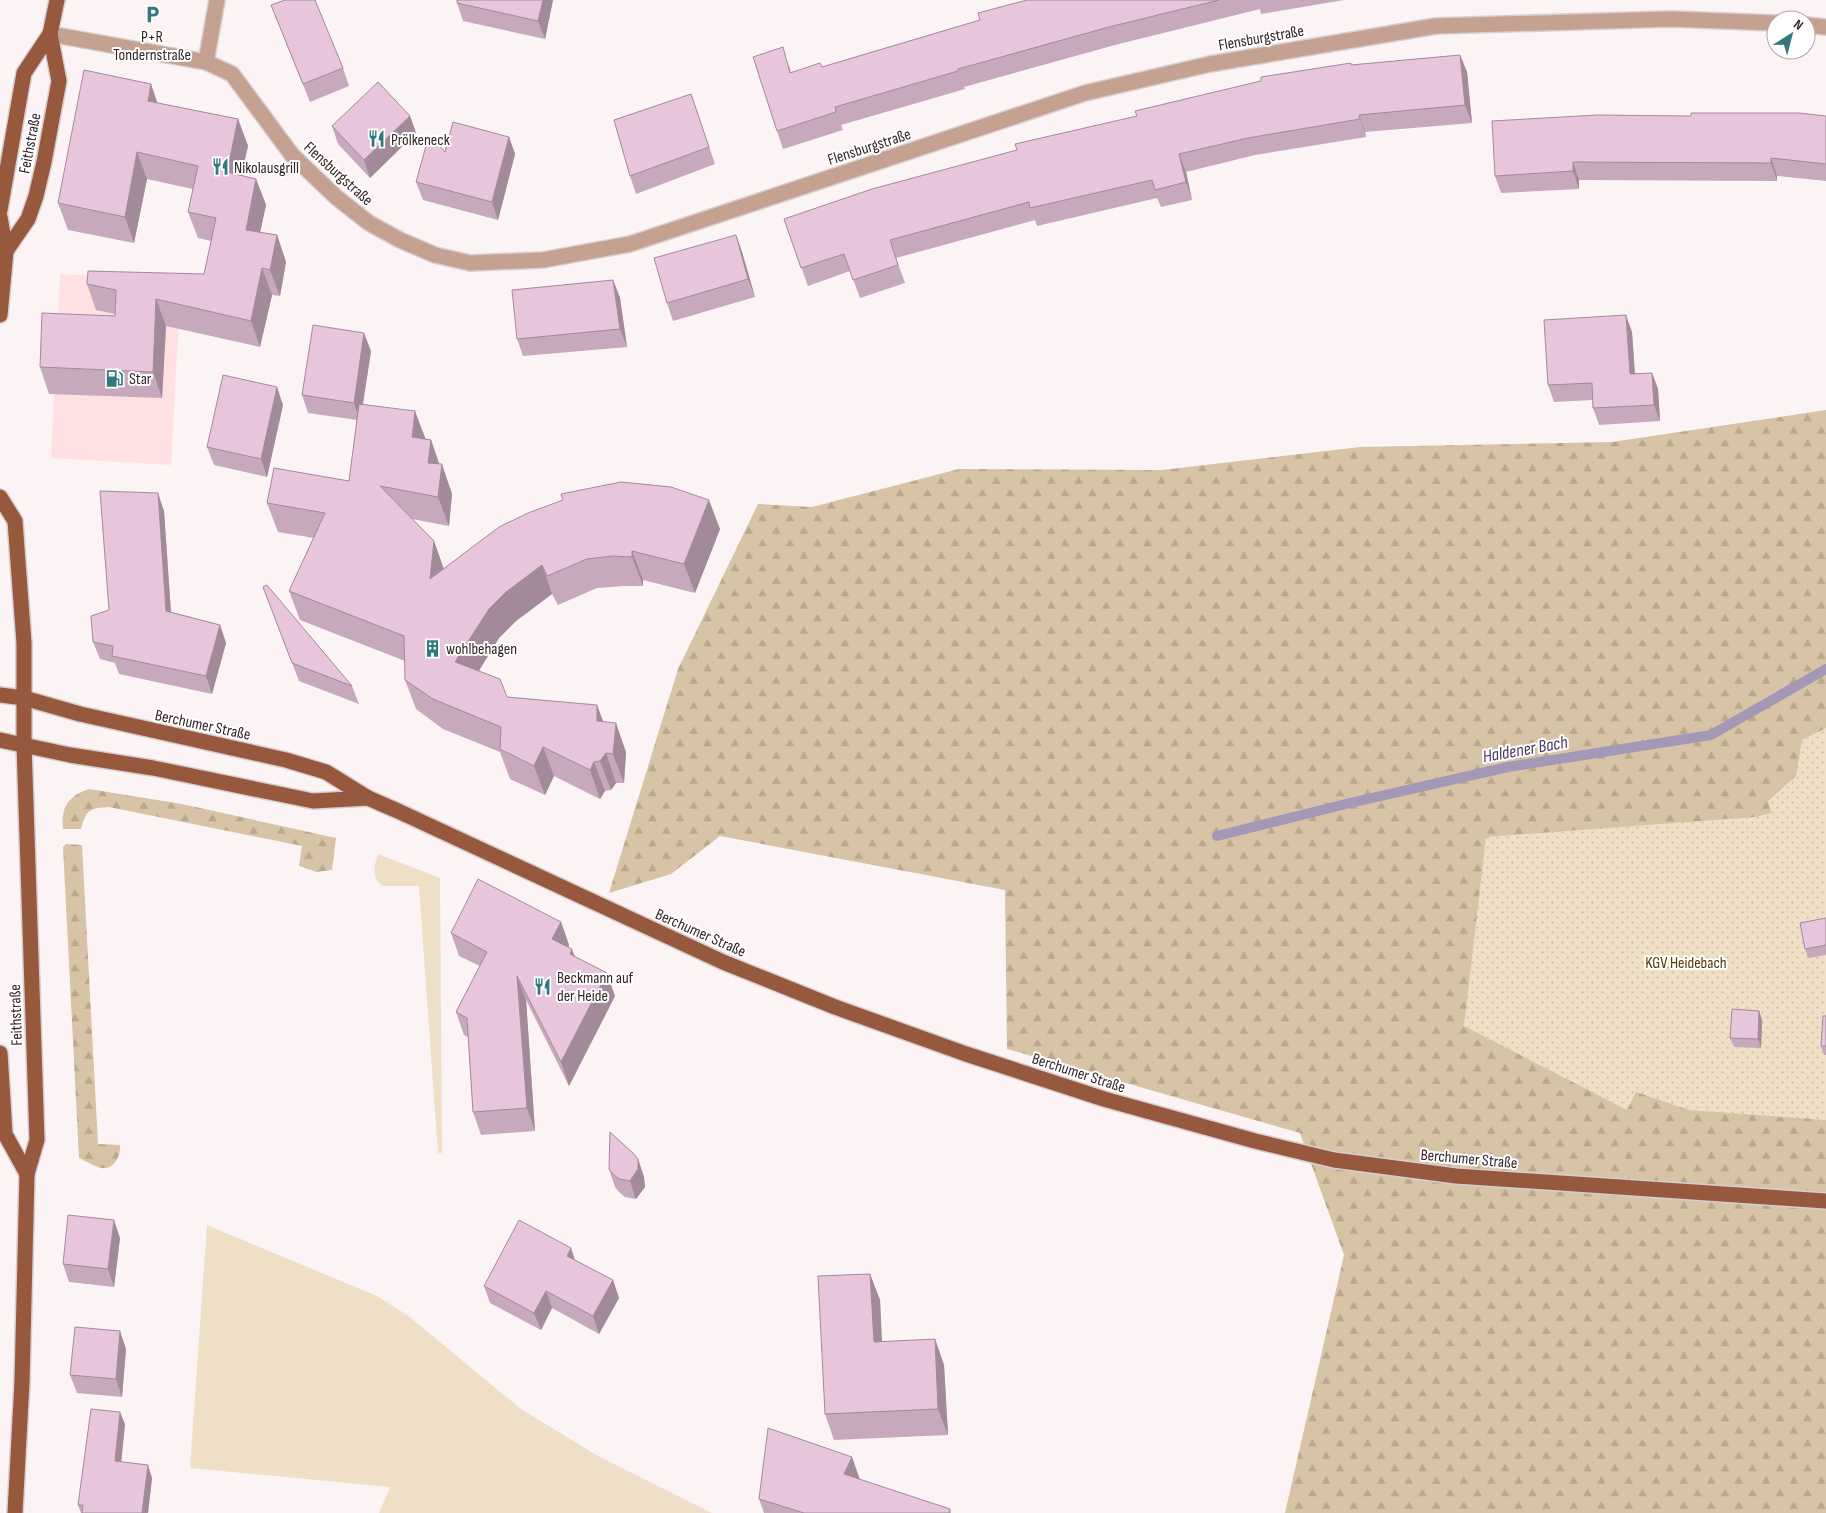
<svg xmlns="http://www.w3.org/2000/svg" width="1826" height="1513" font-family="'Sofia Sans Condensed',sans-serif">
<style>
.built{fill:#ffe0e3}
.green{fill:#efdfc6}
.forest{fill:url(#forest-firs)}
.garden{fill:url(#garden-dots)}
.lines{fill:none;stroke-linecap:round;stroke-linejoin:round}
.stream{stroke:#a498b7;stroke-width:10}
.minor-casing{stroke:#d8cecf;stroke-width:18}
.major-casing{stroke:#d8cecf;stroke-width:18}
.minor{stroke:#c4a191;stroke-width:15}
.major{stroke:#96593d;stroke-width:15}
.wall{fill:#c7a9bd}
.shaded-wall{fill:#a28a9a}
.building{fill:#e7c5dc;stroke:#a28a9a}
.labels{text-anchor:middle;stroke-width:4;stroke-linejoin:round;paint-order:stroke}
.poi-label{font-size:16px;fill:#342426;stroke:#fff;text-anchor:start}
.street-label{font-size:16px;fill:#342426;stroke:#fff}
.park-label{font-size:16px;fill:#553900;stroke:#fff}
.water-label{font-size:18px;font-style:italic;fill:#493662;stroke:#fff}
</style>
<defs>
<pattern id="forest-firs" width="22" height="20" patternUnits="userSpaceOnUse" patternTransform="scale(1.25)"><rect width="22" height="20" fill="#d7c3a5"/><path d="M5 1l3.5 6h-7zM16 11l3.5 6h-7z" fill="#b9a78e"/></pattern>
<pattern id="garden-dots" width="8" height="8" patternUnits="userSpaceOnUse" patternTransform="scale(1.25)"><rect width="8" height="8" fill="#efdfc6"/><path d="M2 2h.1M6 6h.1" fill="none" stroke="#cebfaa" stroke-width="1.8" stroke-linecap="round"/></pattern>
</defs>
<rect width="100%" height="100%" fill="#fcf3f4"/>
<!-- built -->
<polygon class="built" points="60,274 157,279 180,299 171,465 51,458"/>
<!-- green -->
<g class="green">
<path d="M378 854 440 878 442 1153H438L419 886H382C371 876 374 867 378 854Z"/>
<polygon points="207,1225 377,1296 407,1315 521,1409 598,1456 712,1513 379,1513 390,1487 190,1468"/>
</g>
<!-- forest -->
<g class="forest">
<polygon points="1826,410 1826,1513 1285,1513 1344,1255 1300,1133 1007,1049 1005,890 720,836 671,874 609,893 678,669 758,504 812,507 959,469 1162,470 1360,447 1612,442"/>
<path d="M89 789 182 804 336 838 332 870 317 872 299 866 302 846 109 807C89 808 86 810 81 829H63C61 807 68 796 89 789Z"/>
<path d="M66 844 82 845 98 1144 120 1145C121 1154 115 1170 102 1168 95 1167 86 1161 79 1158L63 847Z"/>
</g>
<!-- garden -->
<polygon class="garden" points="1826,728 1826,1120 1689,1110 1636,1092 1627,1110 1464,1026 1486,837 1755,817 1771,813 1768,801 1796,776 1802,740"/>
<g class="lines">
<!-- stream -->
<polyline class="stream" points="1217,836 1350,803 1508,767 1711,735 1826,669"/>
<defs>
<g id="minor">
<polyline points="1806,25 1826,27"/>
<polyline points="50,34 206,62 232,74 292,155 336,197 369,223 400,240 435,255 470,263 543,260 630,244 1085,93 1210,64 1436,26 1671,19 1776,23"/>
<polyline points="206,62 217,0"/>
</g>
<g id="major">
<polyline points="0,210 24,73 50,34"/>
<polyline points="0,217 6,251 0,315"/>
<polyline points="6,251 28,219 36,196 44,162 59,81 50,34 57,0"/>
<polyline points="0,497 15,521 24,643 24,744 37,1140 27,1174 22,1382 15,1513"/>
<polyline points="0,695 24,698 80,714 286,760 326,772 368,798 398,811 723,962 835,1007 966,1054 1104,1099 1255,1141 1334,1160 1456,1176 1826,1201"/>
<polyline points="0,740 70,755 153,768 313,801 368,798"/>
<polyline points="0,1053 5,1134 27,1174"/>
</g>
</defs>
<!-- minor casing -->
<use href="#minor" class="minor-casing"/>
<!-- major casing -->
<use href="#major" class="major-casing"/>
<!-- minor -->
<use href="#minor" class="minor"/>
<!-- major -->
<use href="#major" class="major"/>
</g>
<!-- wall -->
<g class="wall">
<polygon points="457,0 553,0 545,39 463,21 457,3"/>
<polygon points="1027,0 1344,0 1261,14 1260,9 1115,45 964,87 965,89 841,125 843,130 783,149 777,131 789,65 791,72 822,67 980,20"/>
<polygon points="271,5 343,68 349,86 310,102"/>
<polygon points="1460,55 1467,72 1472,123 1365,132 1366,137 1255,155 1186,172 1192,200 1161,207 1157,198 1037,226 1035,220 896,258 905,283 860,298 850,271 808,286 784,219 1017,150 1351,65"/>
<polygon points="691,94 715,164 636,194 630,176"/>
<polygon points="158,103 238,119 248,146 241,175 256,179 266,205 260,232 277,235 286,262 280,296 272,295 260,347 166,326 162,398 49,394 40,367 115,316 115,314 96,310 87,284 204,274 211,241 198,238 188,212 193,189 147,179 134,243 68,230 58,203"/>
<polygon points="410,116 416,133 370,178 338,144 332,126"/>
<polygon points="1826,116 1826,181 1777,176 1777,181 1579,180 1579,189 1501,193 1495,176"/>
<polygon points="509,137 515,154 498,220 423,200 416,182 445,152"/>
<polygon points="736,235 742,252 755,297 673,321 667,303"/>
<polygon points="613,280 620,298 627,347 523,356 517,339"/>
<polygon points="1632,332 1635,374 1652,373 1658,389 1660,421 1599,425 1593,408 1593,400 1554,402 1548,385"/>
<polygon points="371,351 363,405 426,439 431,440 439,464 452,494 449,526 412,519 434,541 444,569 720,529 695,593 643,580 643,586 624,586 597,588 558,605 552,594 516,621 499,638 479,671 507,697 603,722 626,752 624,783 616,783 611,790 605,791 600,799 554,776 545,795 510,779 500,752 443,729 416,709 405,680 405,661 300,620 289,591 314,538 278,532 267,503 349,481 357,420 308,413 302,395"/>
<polygon points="283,405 267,477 214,465 207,447"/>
<polygon points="164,511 171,612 220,625 226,643 212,694 119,674 115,663 100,659 93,642 109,610"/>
<polygon points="263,587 352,686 359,704 299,681"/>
<polygon points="1826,918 1826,955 1808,958 1805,949"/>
<polygon points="561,922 569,945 568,947 575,956 615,996 569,1086 526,1000 535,1131 481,1135 473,1112 468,1037 464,1035 456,1012 480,966 459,956 451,933"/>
<polygon points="1759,1011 1762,1020 1761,1048 1734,1047 1730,1038"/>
<polygon points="1826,1016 1826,1055 1824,1055 1821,1046"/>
<polygon points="638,1159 644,1177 645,1187 636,1199 625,1197 619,1192 615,1187 609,1169"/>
<polygon points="120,1238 114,1287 69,1282 63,1264"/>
<polygon points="575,1260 613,1280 619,1298 599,1334 552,1308 541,1330 490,1303 484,1286"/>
<polygon points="870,1274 880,1300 882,1342 935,1339 944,1365 948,1435 834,1440 825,1414"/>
<polygon points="126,1349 122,1397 77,1393 70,1375"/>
<polygon points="125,1424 121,1462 152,1478 148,1513 81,1513 78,1505"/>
<polygon points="852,1457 860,1480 950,1509 951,1513 764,1513 759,1499"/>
</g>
<!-- shaded-wall -->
<g class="shaded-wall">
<polygon points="543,0 553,0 545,39 538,21"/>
<polygon points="1460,55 1467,72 1472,123 1465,105"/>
<polygon points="151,84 160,110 148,101"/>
<polygon points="1359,115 1365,132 1366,137 1360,119"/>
<polygon points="410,116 416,133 370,178 364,160"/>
<polygon points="238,119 248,146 236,198 227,172"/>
<polygon points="509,137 515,154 498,220 492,202"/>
<polygon points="137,152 147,179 134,243 125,217"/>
<polygon points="1179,154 1186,172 1192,200 1186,182"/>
<polygon points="1771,158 1777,176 1777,181 1771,163"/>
<polygon points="1573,162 1579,180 1579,189 1573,171"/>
<polygon points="256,179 266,205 255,256 246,230"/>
<polygon points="277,235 286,262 280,296 270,270"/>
<polygon points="736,235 742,252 755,297 748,279"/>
<polygon points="262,268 272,295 260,347 251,321"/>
<polygon points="613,280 620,298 627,347 620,329"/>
<polygon points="156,299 166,326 162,398 153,372"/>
<polygon points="1626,315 1632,332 1636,391 1630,374"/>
<polygon points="364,333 371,351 360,421 354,403"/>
<polygon points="1652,373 1658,389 1660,421 1654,405"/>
<polygon points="277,387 283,405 267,477 261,459"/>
<polygon points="415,411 426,440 412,437"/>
<polygon points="431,440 441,469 442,464 452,494 449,526 438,497 428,463"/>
<polygon points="158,493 164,511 172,629 166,611"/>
<polygon points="709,500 720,529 695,593 684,564"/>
<polygon points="434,541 444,570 430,579"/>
<polygon points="632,551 643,580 643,586 632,557"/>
<polygon points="542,565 552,594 516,621 499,638 466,691 455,662 489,609 506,592"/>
<polygon points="220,625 226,643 212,694 206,676"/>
<polygon points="597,705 608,734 597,721"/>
<polygon points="616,723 626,752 624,783 613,754"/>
<polygon points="543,747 554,776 545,795 534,766"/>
<polygon points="606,753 616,783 611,790 600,761"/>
<polygon points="594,762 605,791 600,799 590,770"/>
<polygon points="561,922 569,945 560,962 552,939"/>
<polygon points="572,949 580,972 570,954"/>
<polygon points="607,973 615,996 569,1086 561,1062"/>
<polygon points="517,976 526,1000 535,1131 527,1108"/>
<polygon points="1759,1011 1762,1020 1761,1048 1758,1039"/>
<polygon points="638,1159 644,1177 645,1187 636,1199 630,1181"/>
<polygon points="114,1220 120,1238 114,1287 108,1269"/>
<polygon points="571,1248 577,1266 567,1256"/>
<polygon points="870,1274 880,1300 883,1368 874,1342"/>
<polygon points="613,1280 619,1298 599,1334 593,1316"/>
<polygon points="546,1291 552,1308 541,1330 534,1313"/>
<polygon points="120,1331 126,1349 122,1397 116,1379"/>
<polygon points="935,1339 944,1365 948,1435 938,1409"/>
<polygon points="120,1412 125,1424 120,1474 115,1461"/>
<polygon points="852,1457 861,1483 844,1474"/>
<polygon points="148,1465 152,1478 148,1513 142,1513"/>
</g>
<!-- building -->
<g class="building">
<polygon points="285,0 315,0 343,68 303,84 271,5"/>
<polygon points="457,0 543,0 538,21 457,3"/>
<polygon points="1027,0 1219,0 1109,27 958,69 958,71 835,107 836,112 777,131 753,57 783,47 790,73 820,63 822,67 980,20 978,13"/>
<polygon points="1460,55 1465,105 1359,115 1360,119 1248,138 1179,154 1186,182 1155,190 1152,180 1030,208 1029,202 890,240 898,265 853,280 844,254 801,268 784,219 872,189 1017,150 1015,144 1137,116 1135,111 1261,81 1261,77 1351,63 1351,65"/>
<polygon points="84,70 151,84 148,101 238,119 227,172 256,179 246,230 277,235 270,270 262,268 251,321 156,299 153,372 40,367 42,313 115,316 116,290 87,284 88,271 204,274 216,218 188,212 198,166 137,152 125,217 58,203"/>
<polygon points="378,82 410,116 364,160 332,126"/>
<polygon points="691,94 709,147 630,176 614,120"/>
<polygon points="1691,113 1799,113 1826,116 1826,164 1771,158 1771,163 1573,162 1573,171 1495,176 1492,121 1597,115 1691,116"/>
<polygon points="453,122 509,137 492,202 416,182 429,135 445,152"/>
<polygon points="736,235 748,279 667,303 654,258"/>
<polygon points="613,280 620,329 517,339 512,290"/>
<polygon points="1626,315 1630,374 1652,373 1654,405 1593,408 1592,383 1548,385 1544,320"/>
<polygon points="313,325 364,333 354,403 302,395"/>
<polygon points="223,375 277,387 261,459 207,447"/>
<polygon points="359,404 415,411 412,437 431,440 428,463 442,464 438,497 380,486 434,541 430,579 499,527 528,513 563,500 561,494 621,482 671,487 709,500 684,564 632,551 632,557 613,556 587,559 547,576 542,565 506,592 489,609 455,662 500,679 507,697 597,705 597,721 616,723 613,754 606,753 600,761 594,762 590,770 543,747 534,766 500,749 501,727 433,699 405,680 404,636 289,591 325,513 267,503 274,468 349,481"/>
<polygon points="100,491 158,493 166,611 220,625 206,676 112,656 113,646 93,642 91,616 109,610"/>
<polygon points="267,585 352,686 292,663 263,587"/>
<polygon points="478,879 561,922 552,939 572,949 570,954 607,973 561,1062 517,976 527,1108 473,1112 467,1018 456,1012 487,952 451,933"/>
<polygon points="1826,918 1826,945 1805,949 1800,923"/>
<polygon points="1732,1009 1759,1011 1758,1039 1730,1038"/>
<polygon points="1823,1016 1826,1016 1826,1046 1821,1046"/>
<polygon points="610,1132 634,1154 638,1159 638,1169 630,1181 619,1179 613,1174 609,1169"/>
<polygon points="68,1215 114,1220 108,1269 63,1264"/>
<polygon points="519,1220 571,1248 567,1256 613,1280 593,1316 546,1291 534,1313 484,1286"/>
<polygon points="870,1274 874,1342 935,1339 938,1409 825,1414 818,1276"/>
<polygon points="75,1327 120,1331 116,1379 70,1375"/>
<polygon points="91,1409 120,1412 115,1461 148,1465 142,1513 82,1513 83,1505 78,1505"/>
<polygon points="768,1428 852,1457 844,1474 950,1509 949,1513 804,1513 759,1499"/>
</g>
<!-- icons -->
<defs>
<symbol id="parking-bare" viewBox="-9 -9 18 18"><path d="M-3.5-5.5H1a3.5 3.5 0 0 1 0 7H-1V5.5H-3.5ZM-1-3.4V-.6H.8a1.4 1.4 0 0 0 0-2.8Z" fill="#30797f" stroke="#fff" stroke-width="2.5" paint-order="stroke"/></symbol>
<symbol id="restaurant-bare" viewBox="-9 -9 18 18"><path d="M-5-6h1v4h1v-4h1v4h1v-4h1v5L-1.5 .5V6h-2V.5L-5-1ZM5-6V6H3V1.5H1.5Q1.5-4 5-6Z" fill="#30797f" stroke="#fff" stroke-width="2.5" paint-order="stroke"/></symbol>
<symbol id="fuel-bare" viewBox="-9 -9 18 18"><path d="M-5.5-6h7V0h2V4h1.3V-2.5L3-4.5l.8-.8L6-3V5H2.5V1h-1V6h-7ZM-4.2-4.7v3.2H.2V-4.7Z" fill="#30797f" stroke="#fff" stroke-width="2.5" paint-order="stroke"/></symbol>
<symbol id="building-bare" viewBox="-9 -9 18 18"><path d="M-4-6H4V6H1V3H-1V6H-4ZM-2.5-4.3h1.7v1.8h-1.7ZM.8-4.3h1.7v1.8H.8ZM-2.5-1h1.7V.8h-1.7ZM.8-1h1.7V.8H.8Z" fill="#30797f" stroke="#fff" stroke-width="2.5" paint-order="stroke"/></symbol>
</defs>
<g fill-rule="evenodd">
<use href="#parking-bare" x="140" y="2" width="25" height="25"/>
<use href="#restaurant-bare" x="364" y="126" width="25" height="25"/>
<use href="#restaurant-bare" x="208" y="154" width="25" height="25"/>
<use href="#fuel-bare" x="102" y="366" width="25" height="25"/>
<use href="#building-bare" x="420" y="636" width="25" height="25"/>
<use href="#restaurant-bare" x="530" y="974" width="25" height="25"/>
</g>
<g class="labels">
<!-- poi labels -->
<g class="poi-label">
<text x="152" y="42" text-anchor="middle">P+R<tspan x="152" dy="18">Tondernstraße</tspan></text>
<text x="391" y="145">Prölkeneck</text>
<text x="234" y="173">Nikolausgrill</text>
<text x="129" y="384">Star</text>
<text x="446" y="654">wohlbehagen</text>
<text x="557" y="983">Beckmann auf<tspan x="557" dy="18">der Heide</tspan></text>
</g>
<!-- street labels -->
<g class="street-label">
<text transform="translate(1261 37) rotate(-10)" y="6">Flensburgstraße</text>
<text transform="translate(29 143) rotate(-79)" y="6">Feithstraße</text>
<text transform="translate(869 146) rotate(-18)" y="6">Flensburgstraße</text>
<text transform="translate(339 173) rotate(42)" y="6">Flensburgstraße</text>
<text transform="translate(203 724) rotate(12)" y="6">Berchumer Straße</text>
<text transform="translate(701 932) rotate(24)" y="6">Berchumer Straße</text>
<text transform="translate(15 1015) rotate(-92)" y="6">Feithstraße</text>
<text transform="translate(1079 1072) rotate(18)" y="6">Berchumer Straße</text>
<text transform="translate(1469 1158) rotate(5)" y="6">Berchumer Straße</text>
</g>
<!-- park labels -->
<g class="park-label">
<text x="1686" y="968">KGV Heidebach</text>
</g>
<!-- water labels -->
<g class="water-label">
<text transform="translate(1525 749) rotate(-10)" y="6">Haldener Bach</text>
</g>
</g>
<!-- north arrow -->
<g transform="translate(1791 35) rotate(36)"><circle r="24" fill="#ffffff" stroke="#aea7a8"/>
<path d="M0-4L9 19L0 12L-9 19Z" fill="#30797f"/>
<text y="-8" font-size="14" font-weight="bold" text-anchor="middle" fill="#342426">N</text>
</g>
</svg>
